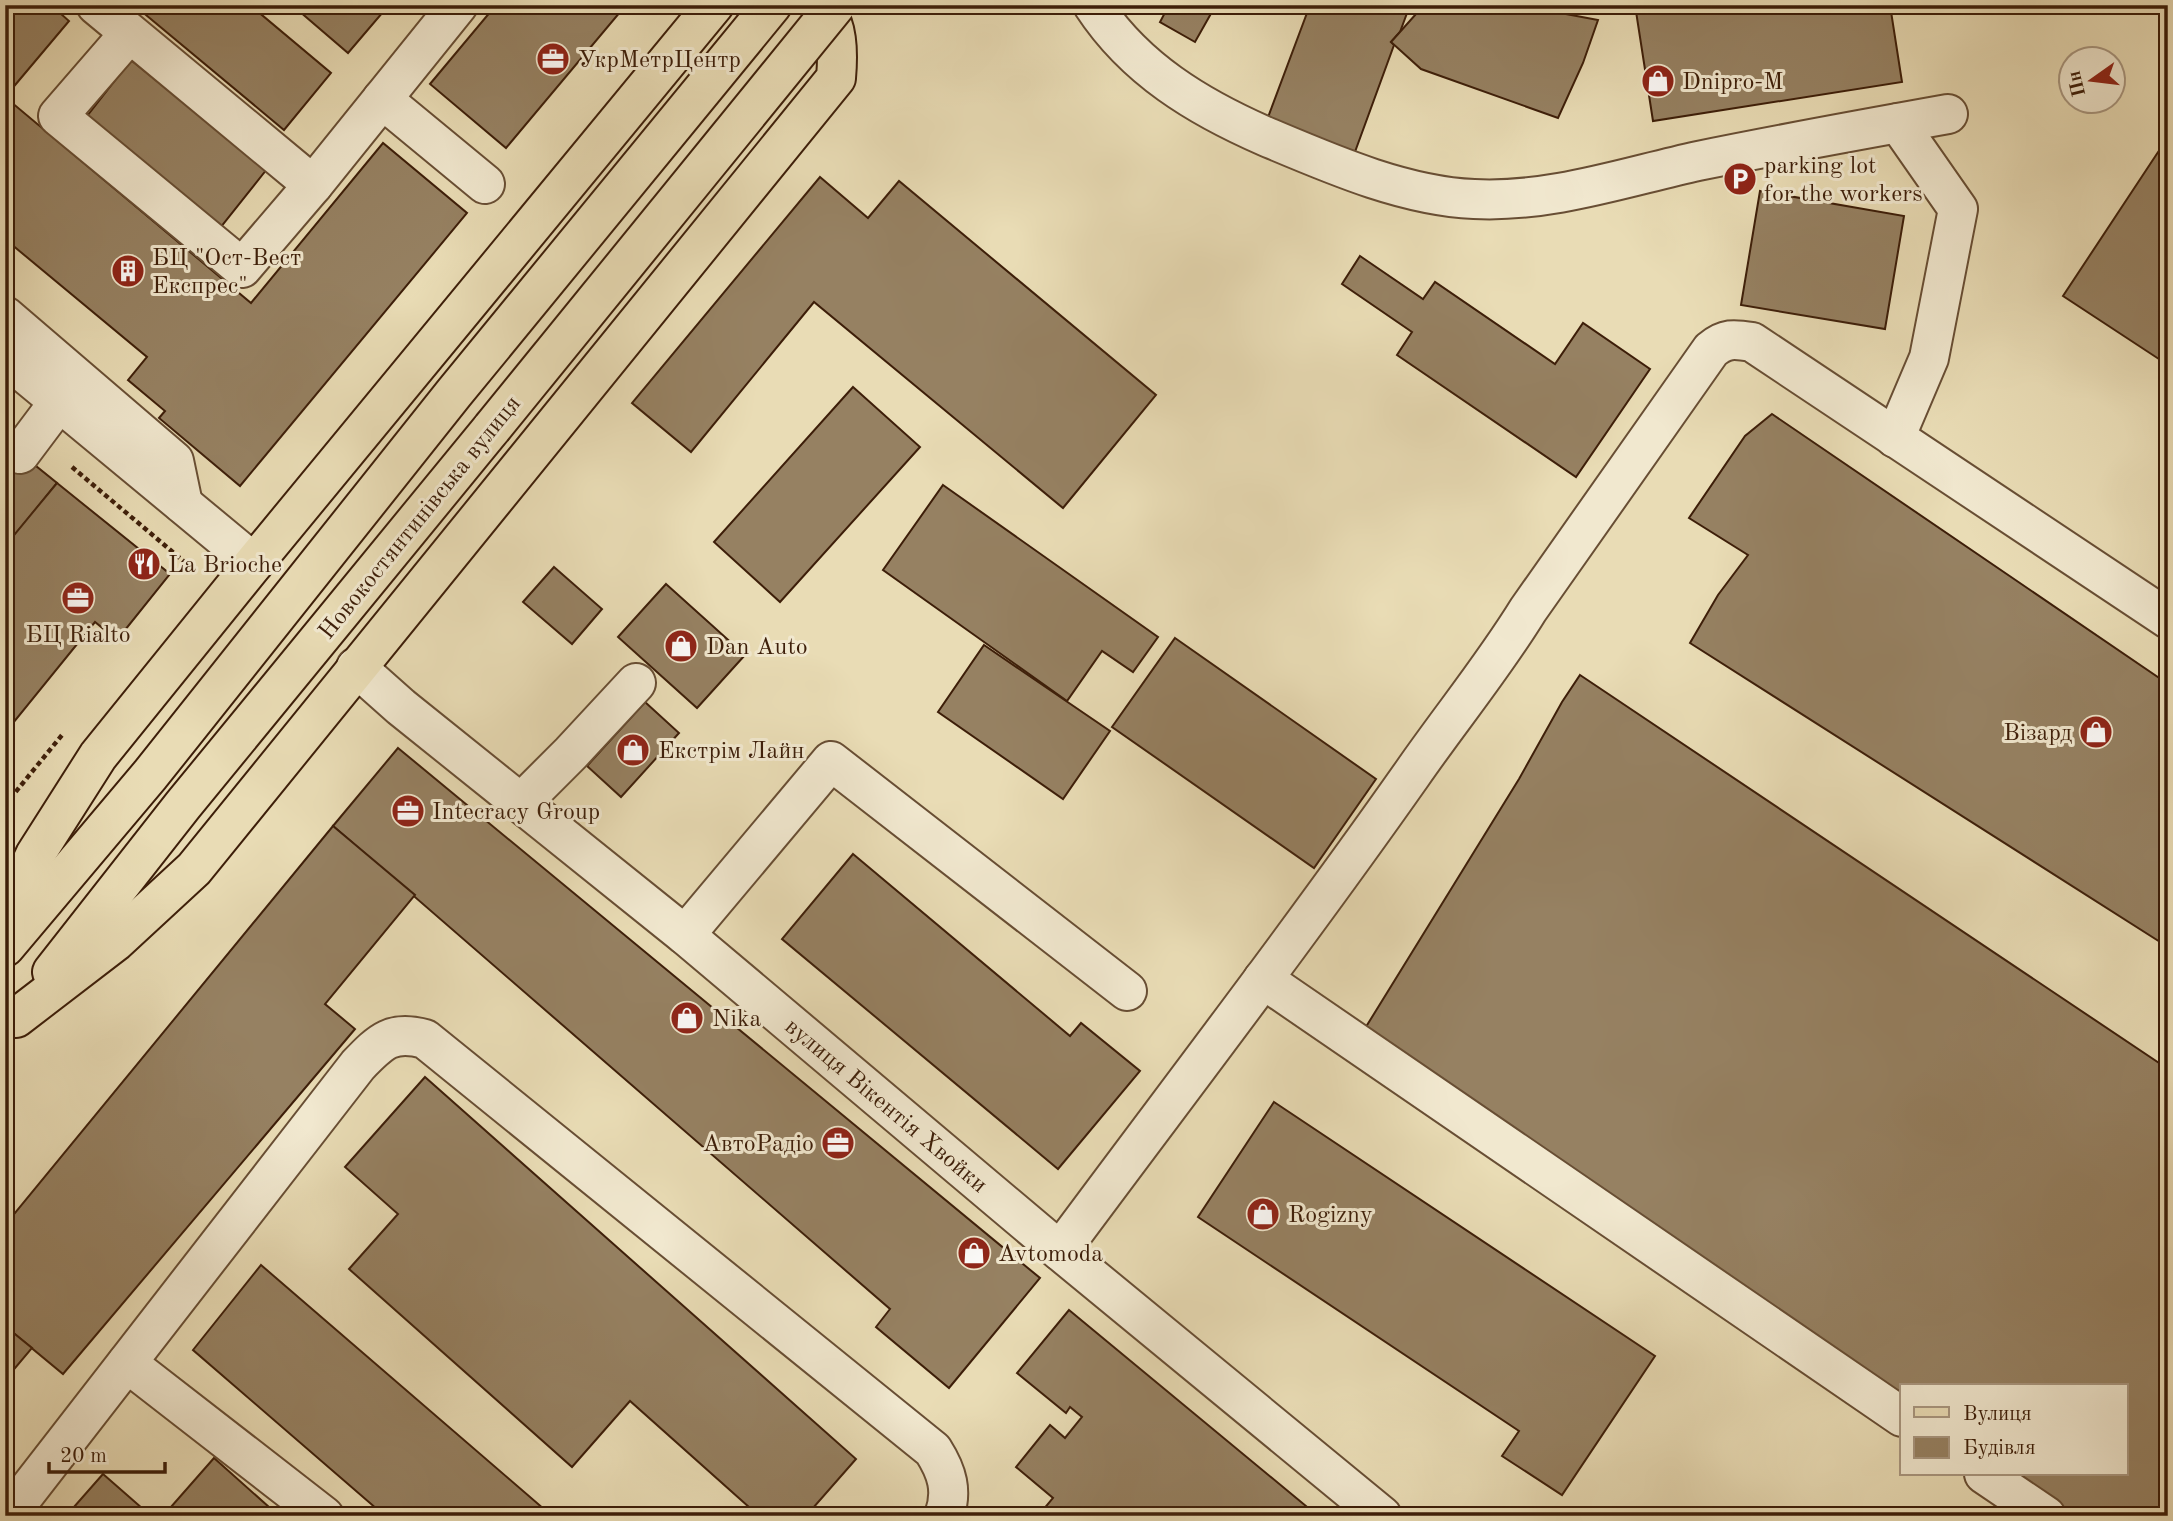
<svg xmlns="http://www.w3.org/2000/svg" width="2173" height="1521" font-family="'Old Standard TT',serif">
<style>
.building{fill:#968162;stroke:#3d1e09;stroke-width:2}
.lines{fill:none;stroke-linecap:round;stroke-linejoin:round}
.minor-casing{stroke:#684e34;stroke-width:42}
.major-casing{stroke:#3d1e09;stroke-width:42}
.path{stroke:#3d1e09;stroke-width:4.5;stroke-dasharray:5 3.5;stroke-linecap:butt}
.minor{stroke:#f1e8cf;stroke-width:38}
.major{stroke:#e9dcb5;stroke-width:38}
.major-bridge-casing{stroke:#3d1e09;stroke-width:42;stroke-linecap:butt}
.major-bridge{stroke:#e9dcb5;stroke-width:38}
.labels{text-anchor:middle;stroke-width:6;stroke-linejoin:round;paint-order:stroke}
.poi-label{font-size:24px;fill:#3d1e09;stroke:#f1e8cf;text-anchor:start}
.street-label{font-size:24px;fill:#3d1e09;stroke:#f1e8cf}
</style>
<rect width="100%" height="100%" fill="#e9dcb5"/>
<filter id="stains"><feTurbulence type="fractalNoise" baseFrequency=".00286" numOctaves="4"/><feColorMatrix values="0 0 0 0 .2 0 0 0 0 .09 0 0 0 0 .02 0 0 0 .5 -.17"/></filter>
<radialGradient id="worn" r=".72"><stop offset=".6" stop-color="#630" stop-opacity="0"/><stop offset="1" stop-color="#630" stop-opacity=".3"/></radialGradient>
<!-- building -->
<g class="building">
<polygon points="5,5 51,5 69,21 5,97 251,303 383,143 467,213 240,486 159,418 165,411 128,380 147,357 5,239"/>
<polygon points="134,5 250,5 331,73 284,130"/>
<polygon points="292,5 389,5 348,53"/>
<polygon points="496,5 626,5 506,148 430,84"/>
<polygon points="1169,5 1205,5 1213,10 1195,42 1160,22"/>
<polygon points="1310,5 1410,5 1400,32 1391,42 1394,45 1352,160 1264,128"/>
<polygon points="1424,5 1460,5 1466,12 1474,5 1518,5 1598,20 1583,63 1558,118 1421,69 1391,42"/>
<polygon points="1635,5 1890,5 1902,82 1653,121"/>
<polygon points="131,60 267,169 220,228 84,120"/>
<polygon points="2168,137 2168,365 2063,296"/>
<polygon points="820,177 868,218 899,181 1156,395 1063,508 814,302 691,452 632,403"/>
<polygon points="1760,191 1904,216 1885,329 1741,305"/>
<polygon points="1360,256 1423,299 1435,282 1555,364 1583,323 1650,369 1576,477 1397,355 1412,332 1342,284"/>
<polygon points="853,387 920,447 780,602 714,542"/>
<polygon points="1772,414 2168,684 2168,947 1690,643 1718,595 1748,555 1689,518 1745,436"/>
<polygon points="5,441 57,483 11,540 5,535"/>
<polygon points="57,483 170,574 117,640 95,622 5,733 5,546"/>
<polygon points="943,485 1158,637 1133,672 1102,651 1067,701 883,570"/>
<polygon points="554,567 602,609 572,644 523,602"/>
<polygon points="666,584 745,655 697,708 618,637"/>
<polygon points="1175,638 1376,779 1314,868 1112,727"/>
<polygon points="984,645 1110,731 1063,799 938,712"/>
<polygon points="1580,675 2168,1069 2168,1516 2067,1516 2004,1474 2126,1474 2126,1386 1902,1386 1902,1406 1356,1043 1519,779 1562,702"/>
<polygon points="645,702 679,733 621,797 587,766"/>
<polygon points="398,748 1040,1278 949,1388 876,1327 890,1309 333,826"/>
<polygon points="333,826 415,895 325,1004 355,1029 63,1374 5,1326 5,1225"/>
<polygon points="853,854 1070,1036 1081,1023 1140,1071 1058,1169 782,939"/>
<polygon points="425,1077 856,1459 806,1516 759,1516 630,1401 572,1467 349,1269 398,1214 345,1167"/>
<polygon points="1274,1102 1655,1356 1562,1495 1502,1456 1519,1431 1198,1217"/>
<polygon points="261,1265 552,1516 385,1516 193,1350"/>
<polygon points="1069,1310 1318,1516 1038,1516 1053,1498 1016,1467 1050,1425 1065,1438 1082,1417 1070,1407 1066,1413 1017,1373"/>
<polygon points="5,1326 32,1348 5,1380"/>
<polygon points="214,1458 279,1516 163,1516"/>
<polygon points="103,1474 151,1516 66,1516"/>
</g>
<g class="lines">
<defs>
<g id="minor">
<polyline points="96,5 313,185 458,5"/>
<path d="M1093 5C1135 69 1198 107 1267 137 1331 164 1404 196 1474 199 1550 203 1625 177 1698 161 1781 144 1864 129 1948 114"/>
<polyline points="129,34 58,116 242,268 313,185"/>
<polyline points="382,99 485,184"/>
<polyline points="5,316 174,461 183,504"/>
<polyline points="5,357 254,563"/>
<polyline points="1895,438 1929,358 1958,209 1898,123"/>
<polyline points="20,454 59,402"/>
<path id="s1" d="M356 667 401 707 685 935 1060 1251 1382 1516"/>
<polyline points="521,803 571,753 636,683"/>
<polyline points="685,935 831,761 1127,991"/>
<polyline points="1263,979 1902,1417"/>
<path d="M1060 1251C1178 1092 1298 936 1412 774 1450 719 1493 667 1528 610L1711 350C1725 338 1734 339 1752 342L2168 619"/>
<polyline points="127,1363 324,1516"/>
<polyline points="1984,1474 2046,1516"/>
<path d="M8 1516 358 1065C381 1041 392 1030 425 1039L933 1450C947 1472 953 1491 944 1516"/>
</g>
<g id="major">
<polyline points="5,919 35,855 98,756 254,563 714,5"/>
<polyline points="5,947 150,775 454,393 772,5"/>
<polyline points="52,972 183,805 492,428"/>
<path d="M16 1018 115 942 194 869 836 78C838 55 839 21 820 5"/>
</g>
</defs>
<!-- minor casing -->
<use href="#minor" class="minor-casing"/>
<!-- major casing -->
<use href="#major" class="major-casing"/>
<!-- path -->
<g class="path">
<polyline points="72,467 194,570 192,572"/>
<polyline points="5,805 62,735"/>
</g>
<!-- minor -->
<use href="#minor" class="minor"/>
<!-- major -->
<use href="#major" class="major"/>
<defs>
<polyline id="major-bridge" points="492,428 836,5"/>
</defs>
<!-- major-bridge casing -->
<use href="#major-bridge" class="major-bridge-casing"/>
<!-- major-bridge -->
<use href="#major-bridge" class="major-bridge"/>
</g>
<!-- icons -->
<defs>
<symbol id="office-disc" viewBox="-11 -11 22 22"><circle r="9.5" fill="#8f2418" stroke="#f1e8cf"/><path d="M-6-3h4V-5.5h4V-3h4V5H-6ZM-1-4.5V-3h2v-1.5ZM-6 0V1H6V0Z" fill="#fff"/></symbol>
<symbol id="shop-disc" viewBox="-11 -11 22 22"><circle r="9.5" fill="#8f2418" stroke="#f1e8cf"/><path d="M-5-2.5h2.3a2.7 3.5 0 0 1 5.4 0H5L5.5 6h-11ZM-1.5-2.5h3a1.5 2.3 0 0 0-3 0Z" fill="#fff"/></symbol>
<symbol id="parking-disc" viewBox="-11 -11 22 22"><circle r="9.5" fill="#8f2418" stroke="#f1e8cf"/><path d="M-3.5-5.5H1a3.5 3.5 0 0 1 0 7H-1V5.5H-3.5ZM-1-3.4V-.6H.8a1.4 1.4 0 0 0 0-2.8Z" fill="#fff"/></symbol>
<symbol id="building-disc" viewBox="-11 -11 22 22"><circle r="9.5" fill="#8f2418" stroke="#f1e8cf"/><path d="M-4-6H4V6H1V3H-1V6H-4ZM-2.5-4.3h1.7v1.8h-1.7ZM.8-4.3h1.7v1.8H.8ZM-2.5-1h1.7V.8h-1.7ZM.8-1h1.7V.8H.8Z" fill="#fff"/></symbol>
<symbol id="restaurant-disc" viewBox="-11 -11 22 22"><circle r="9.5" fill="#8f2418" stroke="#f1e8cf"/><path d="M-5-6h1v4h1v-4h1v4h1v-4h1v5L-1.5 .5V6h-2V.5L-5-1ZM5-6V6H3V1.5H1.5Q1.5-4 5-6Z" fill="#fff"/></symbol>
</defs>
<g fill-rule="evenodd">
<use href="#office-disc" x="534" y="40" width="38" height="38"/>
<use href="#shop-disc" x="1639" y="62" width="38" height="38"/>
<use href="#parking-disc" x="1721" y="160" width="38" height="38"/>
<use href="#building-disc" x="109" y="252" width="38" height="38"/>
<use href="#restaurant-disc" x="125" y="545" width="38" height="38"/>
<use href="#office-disc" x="59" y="579" width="38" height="38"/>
<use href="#shop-disc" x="662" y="627" width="38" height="38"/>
<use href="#shop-disc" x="2077" y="713" width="38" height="38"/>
<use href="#shop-disc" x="614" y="731" width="38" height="38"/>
<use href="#office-disc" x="389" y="792" width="38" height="38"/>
<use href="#shop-disc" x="668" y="999" width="38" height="38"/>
<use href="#office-disc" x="819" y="1124" width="38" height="38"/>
<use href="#shop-disc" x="1244" y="1195" width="38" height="38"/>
<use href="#shop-disc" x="955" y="1234" width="38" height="38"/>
</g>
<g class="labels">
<!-- poi labels -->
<g class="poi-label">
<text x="578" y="67">УкрМетрЦентр</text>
<text x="1682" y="89">Dnipro-M</text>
<text x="1764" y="173">parking lot<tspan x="1764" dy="28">for the workers</tspan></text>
<text x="152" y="265">БЦ "Ост-Вест<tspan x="152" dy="28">Експрес"</tspan></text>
<text x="168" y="572">La Brioche</text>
<text x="78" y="642" text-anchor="middle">БЦ Rialto</text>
<text x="706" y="654">Dan Auto</text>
<text x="2072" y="740" text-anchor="end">Візард</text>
<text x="658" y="758">Екстрім Лайн</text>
<text x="432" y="819">Intecracy Group</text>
<text x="712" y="1026">Nika</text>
<text x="814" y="1151" text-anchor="end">АвтоРадіо</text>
<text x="1288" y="1222">Rogizny</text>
<text x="998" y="1261">Avtomoda</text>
</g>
<!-- street labels -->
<g class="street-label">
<text transform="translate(419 517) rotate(-51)" y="8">Новокостянтинівська вулиця</text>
<text dy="8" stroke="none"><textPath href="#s1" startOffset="688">вулиця Вікентія Хвойки</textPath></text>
</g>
</g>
<!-- margin -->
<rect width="2173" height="1521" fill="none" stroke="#e9dcb5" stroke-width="28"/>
<rect x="7" y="7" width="2159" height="1507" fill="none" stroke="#3d1e09" stroke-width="3.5"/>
<rect x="14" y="14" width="2145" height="1493" fill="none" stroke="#3d1e09" stroke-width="2"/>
<!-- legend -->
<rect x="1900" y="1384" width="228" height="91" fill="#f1e8cf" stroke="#a99780" stroke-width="2"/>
<rect x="1914" y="1407" width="35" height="10" fill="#e9dcb5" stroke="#a99780" stroke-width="2"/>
<text x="1963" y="1420" font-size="21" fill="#3d1e09">Вулиця</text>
<rect x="1914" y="1437" width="35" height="21" fill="#968162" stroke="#a99780" stroke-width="2"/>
<text x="1963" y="1454" font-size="21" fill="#3d1e09">Будівля</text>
<!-- north arrow -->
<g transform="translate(2092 80) rotate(256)"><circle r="33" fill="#f1e8cf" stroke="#a99780" stroke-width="2"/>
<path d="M0-5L12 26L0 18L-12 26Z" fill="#8f2418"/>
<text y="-10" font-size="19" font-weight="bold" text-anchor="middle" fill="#3d1e09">Пн</text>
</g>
<!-- scale -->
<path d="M49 1462v10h116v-10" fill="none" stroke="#3d1e09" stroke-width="3.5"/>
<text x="60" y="1462" font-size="21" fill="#3d1e09" stroke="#f1e8cf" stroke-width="5" paint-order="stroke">20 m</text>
<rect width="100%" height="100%" filter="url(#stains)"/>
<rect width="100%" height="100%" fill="url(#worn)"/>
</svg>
